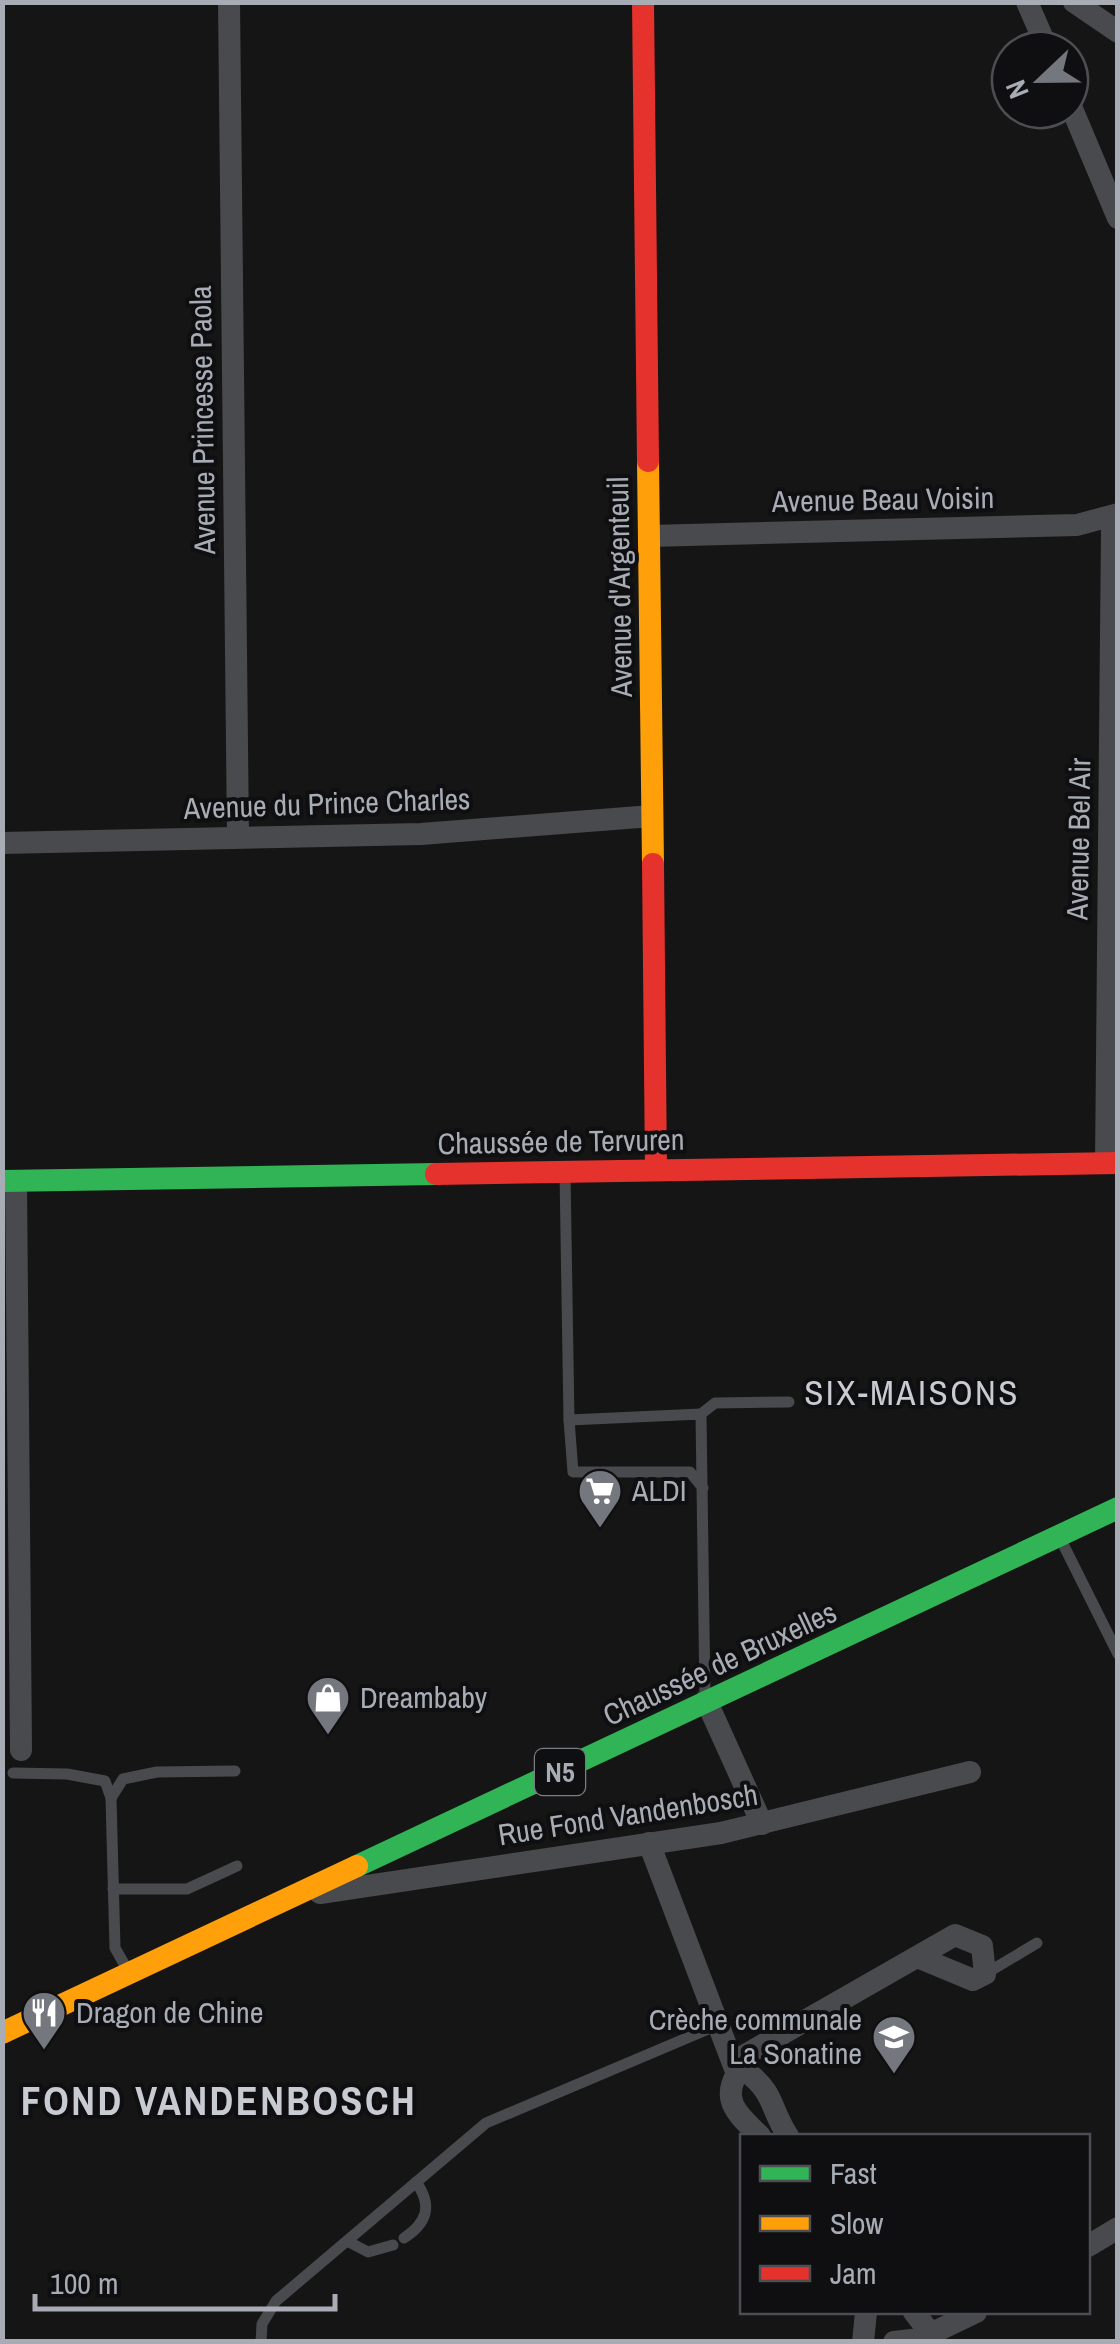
<svg xmlns="http://www.w3.org/2000/svg" width="1120" height="2344" font-family="'Archivo Narrow',sans-serif">
<style>
.lines{fill:none;stroke-linecap:round;stroke-linejoin:round}
.lane{stroke:#494a4e;stroke-width:11}
.street{stroke:#494a4e;stroke-width:22}
.fast{stroke:#30b455;stroke-width:22}
.slow{stroke:#ff9f0a;stroke-width:22}
.jam{stroke:#e5322d;stroke-width:22}
.labels{text-anchor:middle;stroke-width:8;stroke-linejoin:round;paint-order:stroke}
.shield{fill:#0f0f11;stroke:#797d84;stroke-width:2.5}
.shield-label{font-size:28px;font-weight:bold;fill:#a7acb5}
.street-label{font-size:30px;fill:#a7acb5;stroke:#0f0f11}
.poi-label{font-size:30px;fill:#a7acb5;stroke:#0f0f11;text-anchor:start}
.quarter-label{font-size:35px;letter-spacing:2.5px;fill:#c8cbd1;stroke:#0f0f11}
.district-label{font-size:40px;font-weight:bold;letter-spacing:2.5px;fill:#c8cbd1;stroke:#0f0f11}
</style>
<rect width="100%" height="100%" fill="#151515"/>
<g class="lines">
<!-- lane -->
<g class="lane">
<polyline points="565,1172 569,1420"/>
<polyline points="701,1414 715,1403 789,1402"/>
<polyline points="703,1488 690,1472 573,1472 569,1420 701,1414 705,1697"/>
<polyline points="1062,1542 1118,1654"/>
<polyline points="13,1773 67,1774 105,1781 111,1798 115,1948 127,1969"/>
<polyline points="111,1798 123,1779 157,1772 235,1771"/>
<polyline points="113,1889 187,1889 237,1866"/>
<polyline points="985,1974 1037,1943"/>
<path d="M404 2238C427 2223 433 2206 416 2182"/>
<polyline points="347,2241 368,2252 393,2245"/>
<polyline points="261,2342 262,2324 276,2301 486,2123 720,2024"/>
</g>
<!-- street -->
<g class="street">
<polyline points="229,2 238,837"/>
<polyline points="1027,2 1048,50"/>
<polyline points="1074,2 1118,32"/>
<polyline points="1070,104 1118,218"/>
<polyline points="649,536 1077,525 1118,514"/>
<polyline points="2,843 421,834 652,816"/>
<polyline points="1106,1163 1112,529 1118,516"/>
<polyline points="16,1181 21,1750"/>
<polyline points="706,1700 762,1824"/>
<path d="M649 1843 737 2074C720 2102 741 2117 760 2136"/>
<polyline points="320,1893 721,1833 970,1772"/>
<polyline points="733,2062 955,1935 982,1946 985,1974 973,1980 920,1958"/>
<path d="M737 2074 747 2072C776 2095 769 2107 788 2136"/>
<polyline points="1088,2246 1118,2228"/>
<polyline points="914,2312 931,2334"/>
<polyline points="863,2342 866,2312"/>
<polyline points="894,2342 920,2339 976,2312"/>
</g>
<!-- fast -->
<g class="fast">
<polyline points="2,1181 436,1174"/>
<polyline points="357,1866 1118,1508"/>
</g>
<!-- slow -->
<g class="slow">
<polyline points="648,461 653,864"/>
<polyline points="2,2033 357,1866"/>
</g>
<!-- jam -->
<g class="jam">
<polyline points="643,2 648,461"/>
<polyline points="653,864 656,1170"/>
<polyline points="436,1174 1118,1163"/>
</g>
</g>
<!-- icons -->
<defs>
<symbol id="supermarket-pin" viewBox="-11 -11 22 30"><path d="M0 17L-7.5 6A9.5 9.5 0 1 1 7.5 6Z" fill="#74777d" stroke="#0f0f11"/><path d="M-6-5.5h2.5l.6 2H6L4.5 2H-2.5L-4.4-4H-6ZM-1.5 3.2a1.3 1.3 0 1 0 .1 0ZM3 3.2a1.3 1.3 0 1 0 .1 0Z" fill="#fff"/></symbol>
<symbol id="shop-pin" viewBox="-11 -11 22 30"><path d="M0 17L-7.5 6A9.5 9.5 0 1 1 7.5 6Z" fill="#74777d" stroke="#0f0f11"/><path d="M-5-2.5h2.3a2.7 3.5 0 0 1 5.4 0H5L5.5 6h-11ZM-1.5-2.5h3a1.5 2.3 0 0 0-3 0Z" fill="#fff"/></symbol>
<symbol id="restaurant-pin" viewBox="-11 -11 22 30"><path d="M0 17L-7.5 6A9.5 9.5 0 1 1 7.5 6Z" fill="#74777d" stroke="#0f0f11"/><path d="M-5-6h1v4h1v-4h1v4h1v-4h1v5L-1.5 .5V6h-2V.5L-5-1ZM5-6V6H3V1.5H1.5Q1.5-4 5-6Z" fill="#fff"/></symbol>
<symbol id="school-pin" viewBox="-11 -11 22 30"><path d="M0 17L-7.5 6A9.5 9.5 0 1 1 7.5 6Z" fill="#74777d" stroke="#0f0f11"/><path d="M0-5L7-2L0 1L-7-2ZM-4 1L0 2.5L4 1V4Q0 6-4 4Z" fill="#fff"/></symbol>
</defs>
<g fill-rule="evenodd">
<use href="#supermarket-pin" x="575" y="1466" width="50" height="68"/>
<use href="#shop-pin" x="303" y="1673" width="50" height="68"/>
<use href="#restaurant-pin" x="19" y="1988" width="50" height="68"/>
<use href="#school-pin" x="869" y="2012" width="50" height="68"/>
</g>
<g class="labels">
<!-- shield labels -->
<rect class="shield" x="535" y="1749" width="50" height="46" rx="8"/>
<g class="shield-label">
<text x="560" y="1782">N5</text>
</g>
<!-- street labels -->
<g class="street-label">
<text transform="translate(203 420) rotate(-91)" y="10">Avenue Princesse Paola</text>
<text transform="translate(883 500) rotate(-1)" y="10">Avenue Beau Voisin</text>
<text transform="translate(620 587) rotate(-91)" y="10">Avenue d'Argenteuil</text>
<text transform="translate(327 804) rotate(-2)" y="10">Avenue du Prince Charles</text>
<text transform="translate(1079 839) rotate(-89)" y="10">Avenue Bel Air</text>
<text transform="translate(561 1142) rotate(-1)" y="10">Chaussée de Tervuren</text>
<text transform="translate(720 1664) rotate(-25)" y="10">Chaussée de Bruxelles</text>
<text transform="translate(628 1815) rotate(-9)" y="10">Rue Fond Vandenbosch</text>
</g>
<!-- poi labels -->
<g class="poi-label">
<text x="632" y="1501">ALDI</text>
<text x="360" y="1708">Dreambaby</text>
<text x="76" y="2023">Dragon de Chine</text>
<text x="862" y="2030" text-anchor="end">Crèche communale<tspan x="862" dy="34">La Sonatine</tspan></text>
</g>
<!-- quarter labels -->
<g class="quarter-label">
<text x="912" y="1405">SIX-MAISONS</text>
</g>
<!-- district labels -->
<g class="district-label">
<text x="219" y="2115">FOND VANDENBOSCH</text>
</g>
</g>
<!-- border -->
<rect width="1120" height="2344" fill="none" stroke="#a7acb5" stroke-width="10"/>
<!-- legend -->
<rect x="740" y="2134" width="350" height="180" fill="#0f0f11" stroke="#4c4e53" stroke-width="2.5"/>
<rect x="760" y="2166" width="50" height="15" fill="#30b455" stroke="#4c4e53" stroke-width="2.5"/>
<text x="830" y="2184" font-size="30" fill="#a7acb5">Fast</text>
<rect x="760" y="2216" width="50" height="15" fill="#ff9f0a" stroke="#4c4e53" stroke-width="2.5"/>
<text x="830" y="2234" font-size="30" fill="#a7acb5">Slow</text>
<rect x="760" y="2266" width="50" height="15" fill="#e5322d" stroke="#4c4e53" stroke-width="2.5"/>
<text x="830" y="2284" font-size="30" fill="#a7acb5">Jam</text>
<!-- north arrow -->
<g transform="translate(1040 80) rotate(248)"><circle r="48" fill="#0f0f11" stroke="#4c4e53" stroke-width="2.5"/>
<path d="M0-8L18 38L0 25L-18 38Z" fill="#74777d"/>
<text y="-15" font-size="28" font-weight="bold" text-anchor="middle" fill="#a7acb5">N</text>
</g>
<!-- scale -->
<path d="M35 2294v15h300v-15" fill="none" stroke="#a7acb5" stroke-width="5"/>
<text x="50" y="2294" font-size="30" fill="#a7acb5" stroke="#0f0f11" stroke-width="8" paint-order="stroke">100 m</text>
</svg>
